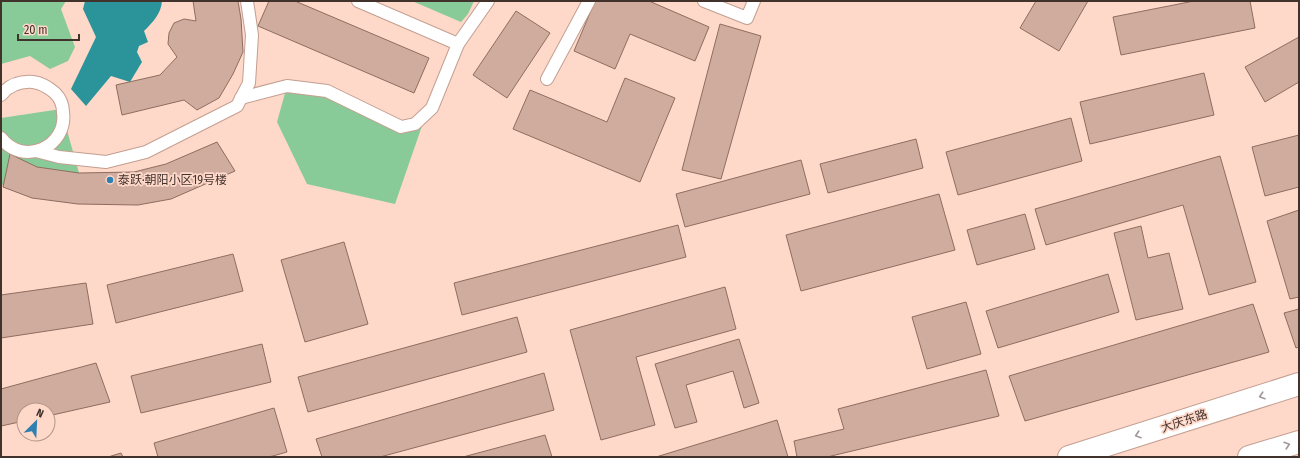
<svg xmlns="http://www.w3.org/2000/svg" width="1300" height="458" font-family="'Fira Sans Condensed','Noto Sans SC',sans-serif">
<style>
.green{fill:#88cb99}
.water{fill:#2b949b}
.building{fill:#d0ac9e;stroke:#8e6d60}
.lines{fill:none;stroke-linecap:round;stroke-linejoin:round}
.service-casing{stroke:#c39f91;stroke-width:14}
.secondary-casing{stroke:#c39f91;stroke-width:24}
.service{stroke:#fff;stroke-width:12}
.secondary{stroke:#fff;stroke-width:22}
.oneway{stroke:#a09896}
.poi-dot{fill:#2f7fb0;stroke:#fed8c9;stroke-width:1.5}
.labels{text-anchor:middle;stroke-width:3.5;stroke-linejoin:round;paint-order:stroke}
.poi-label{font-size:12px;fill:#41322c;stroke:#fed8c9;text-anchor:start}
.street-label{font-size:12px;fill:#41322c;stroke:#fed8c9}
</style>
<rect width="100%" height="100%" fill="#fed8c9"/>
<!-- green -->
<g class="green">
<polygon points="1,1 66,1 61,9 75,47 68,61 50,69 30,56 1,64"/>
<polygon points="412,1 474,1 468,14 461,22"/>
<polygon points="287,86 327,91 401,127 423,123 395,204 307,184 277,122"/>
<polygon points="61,109 79,173 1,185 1,118"/>
</g>
<!-- water -->
<path class="water" d="M85 1H162C161 14 153 22 144 31L148 42 139 46 137 52 142 62 130 82 111 76 86 106 71 89 96 37 83 9Z"/>
<!-- building -->
<g class="building">
<polygon points="193,1 238,1 241,19 243,52 233,74 219,98 197,110 184,100 122,115 116,85 160,75 177,57 168,44 169,33 174,23 184,19 196,21"/>
<polygon points="269,1 295,1 429,58 414,93 258,26"/>
<polygon points="595,1 649,1 709,27 695,61 630,34 615,69 574,51"/>
<polygon points="1036,1 1088,1 1059,51 1020,28"/>
<polygon points="1194,1 1250,1 1255,28 1121,55 1113,17"/>
<polygon points="516,11 550,33 507,98 473,75"/>
<polygon points="720,24 761,36 721,179 682,170"/>
<polygon points="1299,37 1299,82 1265,102 1245,67"/>
<polygon points="1204,73 1214,115 1090,144 1080,102"/>
<polygon points="625,78 675,98 640,182 513,129 530,90 607,122"/>
<polygon points="1071,118 1082,161 958,195 946,152"/>
<polygon points="1299,135 1299,187 1265,196 1252,147"/>
<polygon points="916,139 923,168 828,193 820,164"/>
<polygon points="217,142 235,171 171,199 138,205 78,204 32,198 3,187 10,154 37,167 79,173 134,172 166,164"/>
<polygon points="1220,156 1256,282 1209,295 1183,205 1046,245 1035,209"/>
<polygon points="801,160 810,194 685,227 676,194"/>
<polygon points="939,194 955,250 801,291 786,235"/>
<polygon points="1299,210 1299,297 1290,299 1267,221"/>
<polygon points="1025,214 1035,249 977,265 967,230"/>
<polygon points="678,225 686,257 462,315 454,283"/>
<polygon points="1141,226 1148,258 1169,253 1183,309 1136,320 1114,233"/>
<polygon points="344,242 368,324 305,342 281,260"/>
<polygon points="233,254 243,291 116,323 107,285"/>
<polygon points="1108,274 1119,312 998,348 986,311"/>
<polygon points="86,283 93,324 1,338 1,295"/>
<polygon points="725,287 736,329 636,357 655,425 601,440 570,330"/>
<polygon points="966,302 981,354 927,369 912,317"/>
<polygon points="1253,304 1269,352 1025,421 1009,376"/>
<polygon points="1299,309 1299,347 1296,348 1284,313"/>
<polygon points="517,317 527,352 308,412 298,377"/>
<polygon points="739,339 759,403 744,408 733,371 686,385 697,422 675,428 655,364"/>
<polygon points="262,344 271,382 141,413 131,376"/>
<polygon points="96,363 110,402 48,416 48,410 24,410 24,421 1,426 1,389"/>
<polygon points="986,370 999,416 827,457 797,457 794,441 844,429 838,409"/>
<polygon points="544,373 554,410 380,457 322,457 316,439"/>
<polygon points="274,408 287,452 269,457 158,457 154,443"/>
<polygon points="777,420 788,457 656,457"/>
<polygon points="545,435 552,457 463,457"/>
<polygon points="121,453 123,457 108,457"/>
</g>
<g class="lines">
<defs>
<g id="service">
<polyline points="704,1 747,18 754,1"/>
<polyline points="458,44 488,1"/>
<polyline points="547,79 589,1"/>
<path d="M1 95C9 85 20 81 33 82 42 83 48 87 55 93 60 98 63 105 63 112 68 147 23 167 1 138"/>
<polyline points="241,98 287,86 327,91 401,127 415,124 432,108 458,44 358,1"/>
<polyline points="36,151 59,157 106,162 146,152 237,106 249,83 252,35 247,1"/>
</g>
<g id="secondary">
<polyline points="1069,457 1299,384"/>
<polyline points="1249,457 1299,442"/>
</g>
</defs>
<!-- service casing -->
<use href="#service" class="service-casing"/>
<!-- secondary casing -->
<use href="#secondary" class="secondary-casing"/>
<!-- service -->
<use href="#service" class="service"/>
<!-- secondary -->
<use href="#secondary" class="secondary"/>
</g>
<!-- one-way arrows -->
<defs><path id="oneway-chevron" d="M-2-3.5L2.5 0L-2 3.5" fill="none" stroke-width="1.6" stroke-linecap="round" stroke-linejoin="round"/></defs>
<g class="oneway">
<use href="#oneway-chevron" transform="translate(1262 396) rotate(162)"/>
<use href="#oneway-chevron" transform="translate(1138 435) rotate(162)"/>
<use href="#oneway-chevron" transform="translate(1287 445) rotate(-17)"/>
</g>
<!-- markers -->
<circle class="poi-dot" cx="110" cy="180" r="4"/>
<g class="labels">
<!-- poi labels -->
<g class="poi-label">
<text x="118" y="184">泰跃·朝阳小区19号楼</text>
</g>
<!-- street labels -->
<g class="street-label">
<text transform="translate(1184 421) rotate(-18)" y="4">大庆东路</text>
</g>
</g>
<!-- border -->
<rect width="1300" height="458" fill="none" stroke="#41322c" stroke-width="4"/>
<!-- north arrow -->
<g transform="translate(36 422) rotate(24)"><circle r="19" fill="#fed8c9" stroke="#b2968a"/>
<path d="M0-3L7 15L0 10L-7 15Z" fill="#2f7fb0"/>
<text y="-6" font-size="11" font-weight="bold" text-anchor="middle" fill="#41322c">N</text>
</g>
<!-- scale -->
<path d="M18 34v6h61v-6" fill="none" stroke="#41322c" stroke-width="2"/>
<text x="24" y="34" font-size="12" fill="#41322c" stroke="#fed8c9" stroke-width="3" paint-order="stroke">20 m</text>
</svg>
